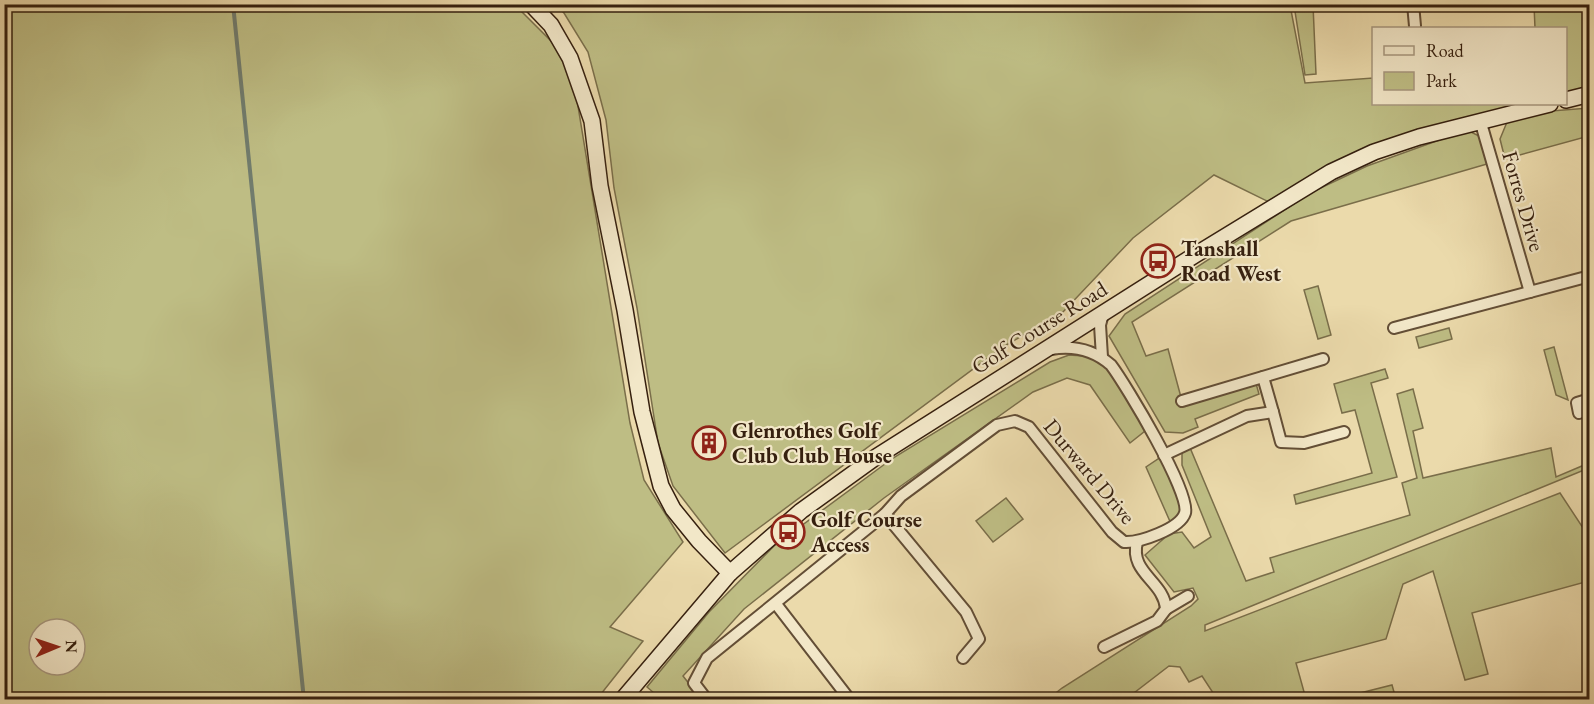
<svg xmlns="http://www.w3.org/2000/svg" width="1594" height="704" font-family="'EB Garamond',serif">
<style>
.green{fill:#bebd84;stroke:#7a6e4a;stroke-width:1.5;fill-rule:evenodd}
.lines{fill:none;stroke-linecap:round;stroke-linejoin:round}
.stream{stroke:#717c6d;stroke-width:4}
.street-casing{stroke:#634e36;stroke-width:14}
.secondary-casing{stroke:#36200f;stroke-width:18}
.street{stroke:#f2e7c8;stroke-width:10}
.secondary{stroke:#f2e7c8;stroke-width:15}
.labels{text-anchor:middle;stroke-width:4.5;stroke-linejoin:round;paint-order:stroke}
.street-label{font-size:22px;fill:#36200f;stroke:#f2e7c8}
.poi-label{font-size:22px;font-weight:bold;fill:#36200f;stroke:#f2e7c8;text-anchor:start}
</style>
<rect width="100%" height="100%" fill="#ebdaab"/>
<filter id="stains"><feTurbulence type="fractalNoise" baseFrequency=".00333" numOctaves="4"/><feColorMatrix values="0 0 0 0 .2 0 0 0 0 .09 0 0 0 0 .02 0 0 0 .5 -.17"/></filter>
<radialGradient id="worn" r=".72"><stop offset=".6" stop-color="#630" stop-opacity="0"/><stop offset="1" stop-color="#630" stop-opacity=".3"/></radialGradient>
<!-- green -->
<g class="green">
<path d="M4 5H515L553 43 574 82 630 423 644 480 683 542 610 627 643 641 597 699H5ZM39 629H75V665H39Z"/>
<polygon points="555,5 1290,5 1305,83 1373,78 1374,104 1550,104 1415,139 1275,205 1214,175 1133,238 1063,312 1003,347 725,553 673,486 658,443 637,308 614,188 606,120 588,52 564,13"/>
<polygon points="1294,5 1313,5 1316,74 1305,75"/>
<polygon points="1534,5 1589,5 1589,94 1566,100 1566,28 1535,28"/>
<polygon points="1589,108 1589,136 1505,159 1500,139 1507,122 1538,112"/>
<polygon points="1467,130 1479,136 1487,164 1291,221 1132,322 1146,356 1168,349 1182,401 1255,380 1259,394 1195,419 1198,427 1183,433 1165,432 1109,336 1125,314 1312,192 1367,166"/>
<polygon points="1318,286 1331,335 1318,339 1304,290"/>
<polygon points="1449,328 1452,339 1419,348 1416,337"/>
<polygon points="1554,347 1568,400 1556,395 1544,350"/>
<path d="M1069 355C1080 356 1093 355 1102 361 1121 375 1137 408 1150 427L1130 443 1090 385 1067 378 1033 392 884 498 744 609 683 676 701 699H649L654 693 647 687 709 612 774 546 893 458 1050 362Z"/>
<polygon points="1385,369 1388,378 1371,383 1397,477 1296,504 1294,495 1372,473 1355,410 1342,413 1334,384"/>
<polygon points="1413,389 1423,428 1413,431 1423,478 1551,448 1556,477 1589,463 1589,468 1205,625 1205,631 1560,493 1589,537 1589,581 1472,613 1488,674 1465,680 1433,571 1403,584 1386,639 1296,663 1306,699 1217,699 1202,676 1189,682 1180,667 1169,666 1126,699 1047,700 1062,688 1191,606 1198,599 1193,588 1174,592 1145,555 1169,534 1182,532 1194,548 1211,537 1182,465 1182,453 1188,443 1246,581 1274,572 1270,558 1410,515 1402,483 1417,478 1397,394"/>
<polygon points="1164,455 1184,504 1172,526 1146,467"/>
<polygon points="1006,498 1023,519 993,542 976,521"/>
<polygon points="1392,685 1396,699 1349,699 1348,696"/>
</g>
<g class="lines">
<!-- stream -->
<polyline class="stream" points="233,4 304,700"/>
<defs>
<g id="street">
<polyline points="1413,4 1415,26"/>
<polyline points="1480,120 1530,292"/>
<polyline points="1394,328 1590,276"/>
<polyline points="1102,357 1100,325 1103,314"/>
<polyline points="1263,377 1273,412"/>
<polyline points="1182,401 1323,359"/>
<polyline points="1579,413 1577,403 1590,399"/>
<polyline points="1164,455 1247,416 1273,412 1281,442 1304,443 1344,432"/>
<polyline points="885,514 966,612 979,639 963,658"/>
<polyline points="776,604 850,700"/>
<polyline points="1166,609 1188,596"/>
<path d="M1104 647 1157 621 1166 609C1164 581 1129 573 1137 542"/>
<path d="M707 700 694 683 707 658 885 514 901 496 997 425 1015 421 1029 427 1112 532 1124 542C1139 543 1180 529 1185 513 1191 493 1126 385 1111 365 1094 350 1074 345 1051 349"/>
</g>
<g id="secondary">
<polyline points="531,4 551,25 570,58 592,121 600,186 625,310 642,412 661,486 673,509 699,541 730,573"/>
<polyline points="1566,100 1590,94"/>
<polyline points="622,700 730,573 801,511 876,457 1195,255 1331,172 1374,152 1419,137 1550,104"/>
</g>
</defs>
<!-- street casing -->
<use href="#street" class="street-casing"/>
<!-- secondary casing -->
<use href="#secondary" class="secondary-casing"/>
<!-- street -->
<use href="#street" class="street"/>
<!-- secondary -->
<use href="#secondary" class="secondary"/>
</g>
<!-- icons -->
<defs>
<symbol id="bus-ring" viewBox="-11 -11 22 22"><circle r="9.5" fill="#f2e7c8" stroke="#8f2418" stroke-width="1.5"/><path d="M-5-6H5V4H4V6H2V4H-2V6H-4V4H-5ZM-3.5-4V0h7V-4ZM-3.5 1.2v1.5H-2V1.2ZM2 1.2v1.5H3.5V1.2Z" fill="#8f2418"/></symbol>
<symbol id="building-ring" viewBox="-11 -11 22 22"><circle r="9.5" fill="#f2e7c8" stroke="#8f2418" stroke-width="1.5"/><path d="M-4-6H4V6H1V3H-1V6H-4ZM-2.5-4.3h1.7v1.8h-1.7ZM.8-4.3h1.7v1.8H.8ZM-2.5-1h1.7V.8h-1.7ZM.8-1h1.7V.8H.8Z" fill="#8f2418"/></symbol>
</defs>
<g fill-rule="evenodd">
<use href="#bus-ring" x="1139" y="242" width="38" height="38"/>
<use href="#building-ring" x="690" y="424" width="38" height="38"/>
<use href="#bus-ring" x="769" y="513" width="38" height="38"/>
</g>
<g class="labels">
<!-- street labels -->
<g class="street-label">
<text transform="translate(1524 201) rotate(74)" y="8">Forres Drive</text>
<text transform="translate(1039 327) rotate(-32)" y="8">Golf Course Road</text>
<text transform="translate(1090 471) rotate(50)" y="8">Durward Drive</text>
</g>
<!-- poi labels -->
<g class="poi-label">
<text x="1181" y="256">Tanshall<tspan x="1181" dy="25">Road West</tspan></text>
<text x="732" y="438">Glenrothes Golf<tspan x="732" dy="25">Club Club House</tspan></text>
<text x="811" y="527">Golf Course<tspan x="811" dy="25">Access</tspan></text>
</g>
</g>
<!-- margin -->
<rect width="1594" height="704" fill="none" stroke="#ebdaab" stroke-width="24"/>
<rect x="6" y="6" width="1582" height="692" fill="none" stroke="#36200f" stroke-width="3"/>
<rect x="12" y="12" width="1570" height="680" fill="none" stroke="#36200f" stroke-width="1.5"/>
<!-- legend -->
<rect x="1372" y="27" width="195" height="78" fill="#f2e7c8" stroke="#a7977e" stroke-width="1.5"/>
<rect x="1384" y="46" width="30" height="9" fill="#f2e7c8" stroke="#a7977e" stroke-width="1.5"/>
<text x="1426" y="57" font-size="18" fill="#36200f">Road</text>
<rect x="1384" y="72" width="30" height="18" fill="#bebd84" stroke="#a7977e" stroke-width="1.5"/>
<text x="1426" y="87" font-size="18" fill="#36200f">Park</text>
<!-- north arrow -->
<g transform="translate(57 647) rotate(88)"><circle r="28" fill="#f2e7c8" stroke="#a7977e" stroke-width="1.5"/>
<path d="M0-4.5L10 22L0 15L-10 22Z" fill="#8f2418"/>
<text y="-9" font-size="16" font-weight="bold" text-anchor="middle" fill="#36200f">N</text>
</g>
<rect width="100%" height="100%" filter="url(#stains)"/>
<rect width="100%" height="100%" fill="url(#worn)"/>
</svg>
